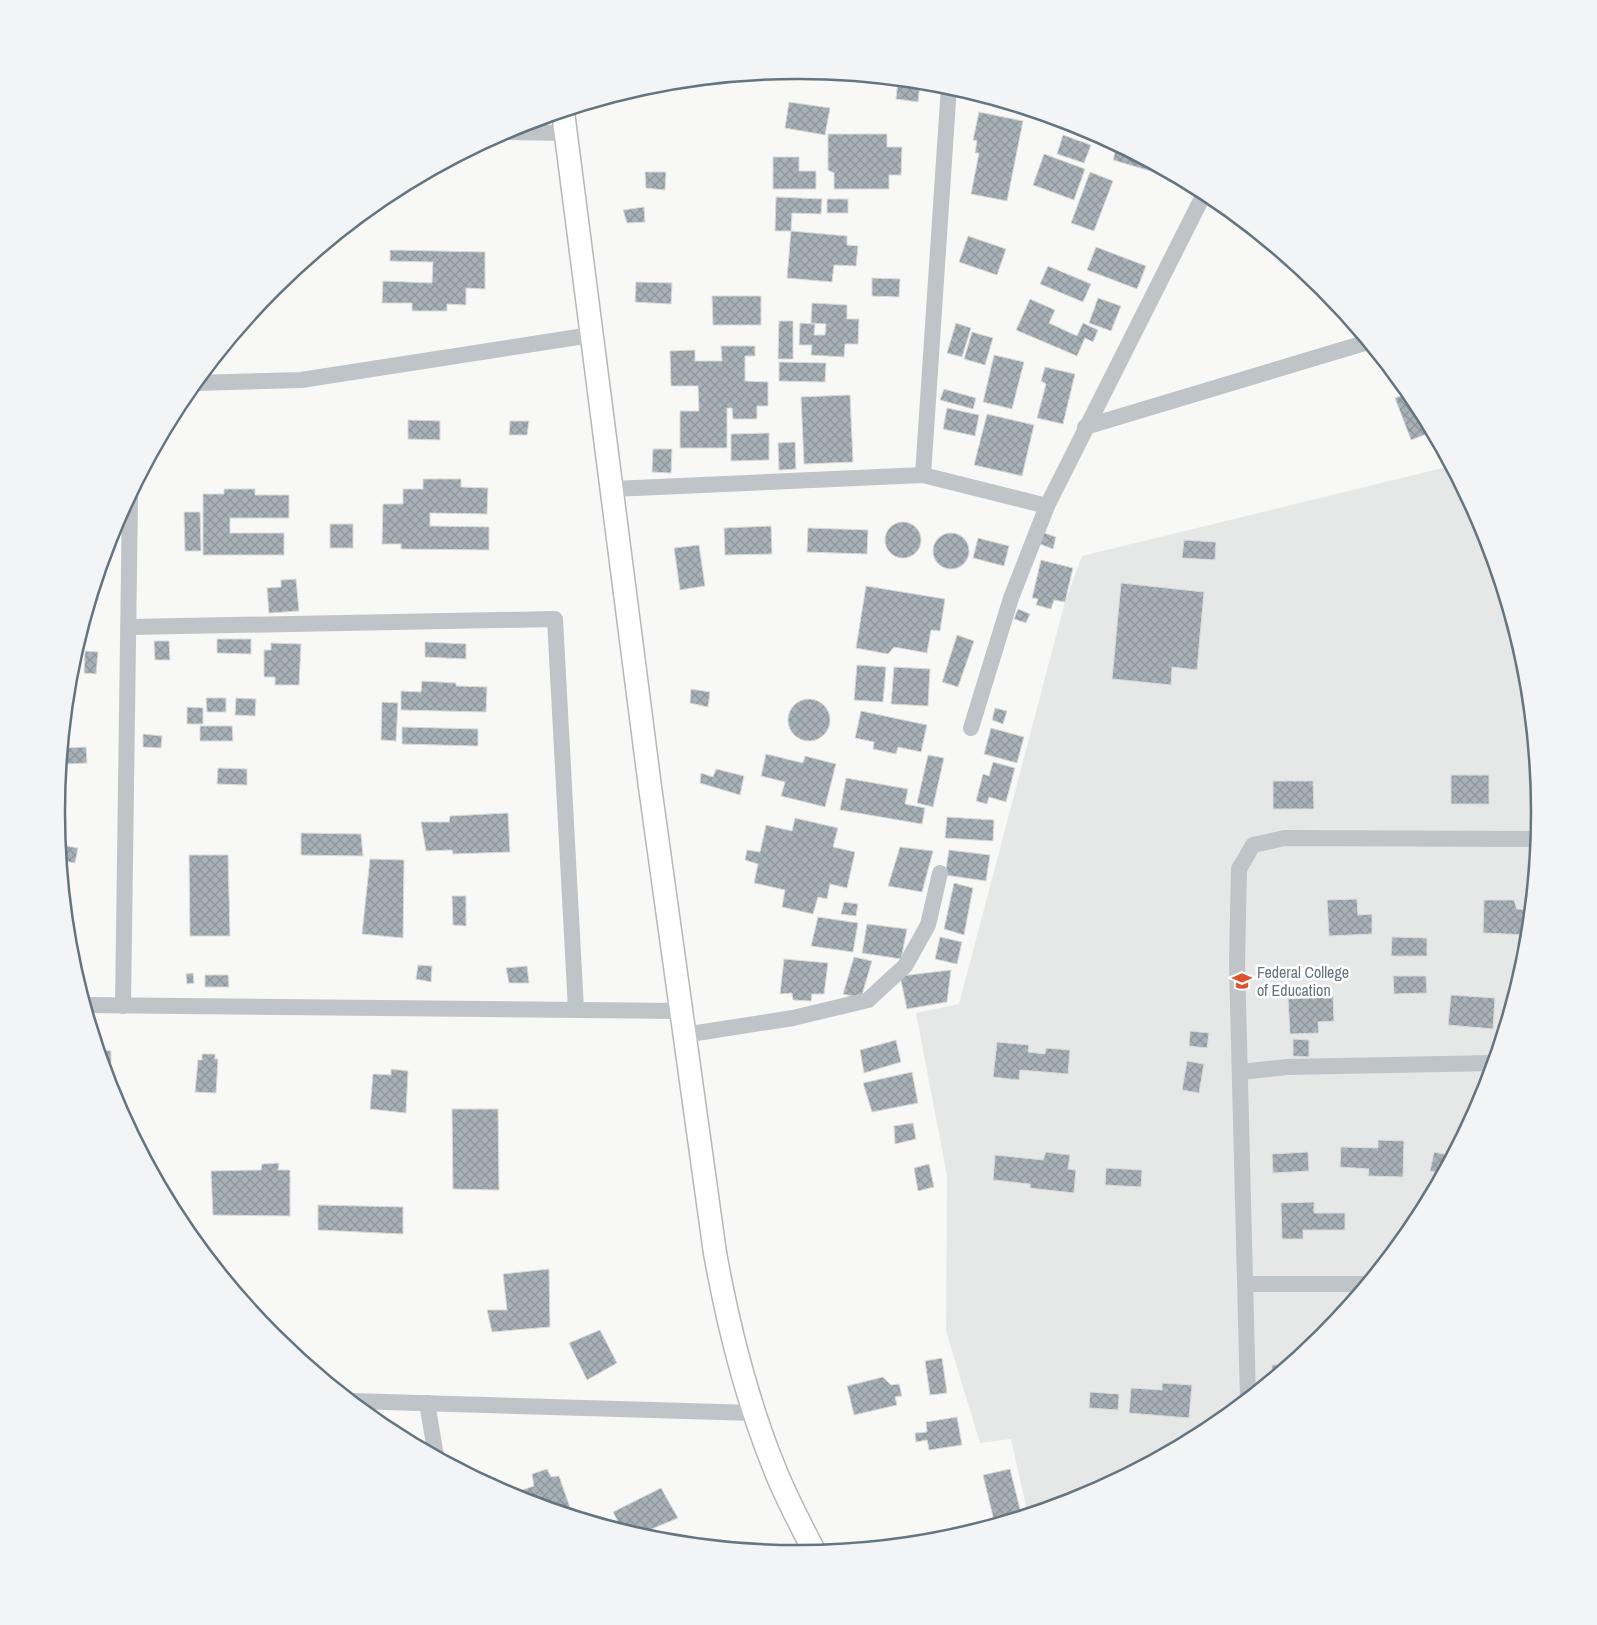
<svg xmlns="http://www.w3.org/2000/svg" width="1597" height="1625" font-family="'Archivo Narrow',sans-serif">
<style>
.built{fill:#e6e7e7}
.building{fill:url(#building-cross-hatch);stroke:#dadad8}
.lines{fill:none;stroke-linecap:round;stroke-linejoin:round}
.secondary-casing{stroke:#b2b8bc;stroke-width:25}
.minor{stroke:#bfc4c8;stroke-width:16}
.secondary{stroke:#fff;stroke-width:22}
.labels{text-anchor:middle;stroke-width:5;stroke-linejoin:round;paint-order:stroke}
.poi-label{font-size:16px;fill:#647580;stroke:#fff;text-anchor:start}
.rim{fill:none;stroke:#647580;stroke-width:2.5}
</style>
<defs>
<pattern id="building-cross-hatch" width="8" height="8" patternUnits="userSpaceOnUse" patternTransform="scale(1.25)"><rect width="8" height="8" fill="#a8b1b7"/><path d="M0 0l8 8M0 8l8-8" fill="none" stroke="#8c959a"/></pattern>
</defs>
<rect width="100%" height="100%" fill="#f8f8f6"/>
<!-- built -->
<polygon class="built" points="1451,466 1484,529 1527,668 1541,813 1526,958 1484,1097 1415,1225 1323,1338 1211,1430 1082,1498 1028,1515 1011,1439 980,1443 946,1331 947,1176 916,1013 959,1004 1065,602 1082,556"/>
<!-- building -->
<g class="building">
<polygon points="898,80 920,82 918,102 896,99"/>
<polygon points="789,102 830,108 825,135 785,128"/>
<polygon points="979,112 1023,121 1007,201 971,194 979,153 975,153 977,141 973,140"/>
<polygon points="828,134 887,134 887,147 902,147 901,175 889,175 889,189 834,189 834,173 828,170"/>
<polygon points="1063,135 1091,145 1084,163 1057,154"/>
<polygon points="1117,145 1181,180 1113,160"/>
<polygon points="1044,154 1085,169 1074,200 1033,185"/>
<polygon points="773,157 799,157 799,171 816,171 816,189 773,189"/>
<polygon points="645,172 666,172 665,190 646,188"/>
<polygon points="1090,172 1113,181 1094,231 1071,223"/>
<polygon points="776,197 822,199 821,214 792,213 791,231 775,231"/>
<rect x="827" y="199" width="21" height="14"/>
<polygon points="644,207 645,222 627,223 623,210"/>
<polygon points="791,231 847,236 847,245 858,246 856,266 834,265 832,282 787,278"/>
<polygon points="968,236 1006,249 997,275 959,262"/>
<polygon points="1096,247 1146,266 1137,289 1087,270"/>
<polygon points="390,250 485,252 485,289 466,288 466,305 447,304 447,311 412,311 412,303 382,303 383,281 432,283 433,262 390,261"/>
<polygon points="1048,266 1091,284 1083,302 1040,284"/>
<polygon points="872,278 900,279 899,297 872,296"/>
<polygon points="636,282 672,283 671,304 635,302"/>
<polygon points="712,296 761,296 761,325 713,325"/>
<polygon points="1098,298 1121,306 1111,331 1089,323"/>
<polygon points="1030,299 1055,310 1049,323 1077,336 1083,323 1098,330 1093,342 1085,338 1077,356 1016,330"/>
<polygon points="812,303 847,305 847,319 859,319 858,344 845,344 844,357 811,355 812,345 799,345 800,323 815,324 814,335 825,335 826,324 811,323"/>
<polygon points="779,321 793,321 793,359 778,359"/>
<polygon points="956,323 971,328 962,357 947,353"/>
<polygon points="972,332 993,338 985,365 964,359"/>
<polygon points="721,346 755,346 755,356 745,356 745,381 768,382 768,406 757,406 757,419 733,419 732,408 727,408 727,448 680,448 680,411 699,411 698,386 671,386 670,351 695,350 695,361 722,361"/>
<polygon points="994,355 1024,362 1012,409 983,402"/>
<polygon points="779,362 826,363 825,382 779,381"/>
<polygon points="1045,367 1075,374 1063,424 1037,418 1046,384 1041,381"/>
<polygon points="944,389 976,398 973,409 940,400"/>
<polygon points="1409,393 1432,432 1411,440 1395,398"/>
<polygon points="850,395 853,462 804,464 801,397"/>
<polygon points="947,408 979,415 975,436 943,429"/>
<polygon points="987,414 1034,425 1022,476 974,465"/>
<polygon points="408,420 440,421 440,440 408,439"/>
<polygon points="510,421 529,421 527,435 509,435"/>
<polygon points="769,433 769,460 731,461 731,434"/>
<polygon points="795,442 796,469 779,470 778,443"/>
<polygon points="653,449 672,449 671,473 652,472"/>
<polygon points="423,479 461,479 461,487 488,488 487,514 430,513 430,526 489,527 489,550 401,549 401,544 382,544 383,504 403,504 403,489 423,489"/>
<polygon points="224,489 255,489 255,495 289,495 289,518 230,518 230,533 284,533 284,555 203,555 203,494 224,494"/>
<polygon points="184,512 200,512 201,551 185,551"/>
<circle cx="903" cy="540" r="18"/>
<rect x="330" y="524" width="23" height="24"/>
<polygon points="771,526 772,554 725,555 724,528"/>
<polygon points="808,528 868,530 867,554 807,552"/>
<circle cx="951" cy="551" r="18"/>
<polygon points="1044,533 1056,537 1053,549 1040,544"/>
<polygon points="978,538 1009,546 1004,566 973,558"/>
<polygon points="1184,540 1216,542 1215,560 1182,558"/>
<polygon points="699,545 705,586 680,590 674,548"/>
<polygon points="1041,560 1073,568 1065,602 1054,600 1051,609 1036,605 1038,599 1032,598"/>
<polygon points="296,579 299,611 269,613 267,588 281,587 281,580"/>
<polygon points="97,580 100,580 98,600 90,603"/>
<polygon points="1121,583 1204,592 1197,670 1172,667 1171,685 1112,679"/>
<polygon points="866,586 945,599 940,631 931,630 927,653 894,647 888,654 856,648"/>
<polygon points="1018,609 1030,614 1026,623 1014,619"/>
<polygon points="957,635 974,641 958,687 942,682"/>
<polygon points="217,639 251,639 251,654 217,653"/>
<polygon points="154,641 169,641 170,660 155,660"/>
<polygon points="425,642 466,644 466,659 425,657"/>
<polygon points="271,643 301,644 299,685 275,685 275,677 264,677 264,650 271,650"/>
<polygon points="85,651 98,652 96,674 84,673"/>
<polygon points="857,665 886,667 883,702 854,700"/>
<polygon points="894,667 930,669 928,706 891,704"/>
<polygon points="422,681 456,683 456,686 487,687 486,712 401,710 401,691 421,692"/>
<polygon points="691,689 710,692 708,707 690,703"/>
<polygon points="206,698 226,698 226,712 207,712"/>
<polygon points="236,698 256,699 255,716 235,715"/>
<circle cx="809" cy="720" r="21"/>
<polygon points="382,702 398,703 396,741 381,740"/>
<polygon points="187,707 203,708 203,724 187,724"/>
<polygon points="995,708 1007,711 1003,724 992,720"/>
<polygon points="861,711 927,725 921,752 898,747 896,754 873,749 874,742 855,738"/>
<polygon points="200,726 232,726 233,741 200,741"/>
<polygon points="402,727 478,729 478,746 402,744"/>
<polygon points="991,728 1024,737 1017,763 984,754"/>
<polygon points="143,734 162,736 161,748 143,747"/>
<polygon points="86,747 87,763 67,764 66,748"/>
<polygon points="766,754 803,763 805,756 836,764 825,807 781,796 785,782 761,776"/>
<polygon points="928,755 944,758 933,807 917,803"/>
<polygon points="993,762 1015,768 1006,802 989,797 987,804 976,801 983,774 989,776"/>
<polygon points="218,768 247,769 247,785 217,784"/>
<polygon points="716,769 744,776 740,795 700,783 701,773 713,777"/>
<rect x="1451" y="775" width="38" height="29"/>
<polygon points="846,778 908,789 905,804 925,808 922,824 840,810"/>
<polygon points="1273,781 1313,781 1314,809 1273,809"/>
<polygon points="508,813 510,852 453,854 452,850 426,851 421,822 449,822 450,816"/>
<polygon points="947,817 994,820 993,841 945,838"/>
<polygon points="795,818 838,828 833,847 855,852 847,888 830,884 827,899 818,897 813,914 782,907 785,890 754,883 758,864 745,860 747,850 760,852 766,825 792,831"/>
<polygon points="301,833 361,834 363,856 301,855"/>
<polygon points="67,846 78,848 75,863 64,861"/>
<polygon points="900,847 933,851 922,892 888,886"/>
<polygon points="949,850 990,855 986,881 945,875"/>
<polygon points="189,855 228,855 230,936 190,936"/>
<polygon points="370,859 404,860 403,938 362,934"/>
<polygon points="954,883 973,888 964,935 944,929"/>
<polygon points="452,896 466,896 466,926 453,925"/>
<polygon points="1357,899 1358,915 1372,914 1372,934 1329,936 1327,900"/>
<polygon points="1484,900 1514,900 1517,909 1531,910 1529,935 1483,933"/>
<polygon points="844,902 858,904 856,916 841,914"/>
<polygon points="818,917 858,923 853,952 811,946"/>
<polygon points="867,924 907,929 901,959 862,953"/>
<polygon points="940,937 962,942 957,964 935,959"/>
<polygon points="1392,937 1427,938 1427,956 1391,956"/>
<polygon points="854,957 872,961 861,998 843,994"/>
<polygon points="784,959 828,963 824,994 812,994 811,1001 793,1000 792,993 780,994"/>
<polygon points="418,965 432,966 431,982 416,979"/>
<polygon points="527,966 529,983 509,983 506,968"/>
<polygon points="951,970 947,1002 907,1009 900,976"/>
<polygon points="193,973 194,983 187,984 186,974"/>
<polygon points="205,975 228,975 229,987 205,987"/>
<polygon points="1393,976 1426,976 1427,993 1394,994"/>
<polygon points="1451,995 1495,998 1493,1029 1448,1025"/>
<polygon points="1333,996 1334,1021 1318,1022 1319,1033 1290,1034 1288,999"/>
<polygon points="1190,1031 1209,1033 1207,1048 1189,1046"/>
<polygon points="1293,1039 1309,1040 1309,1057 1293,1056"/>
<polygon points="896,1040 901,1062 864,1073 860,1050"/>
<polygon points="997,1042 1029,1045 1028,1052 1045,1054 1046,1048 1070,1050 1068,1074 1020,1070 1019,1080 993,1077"/>
<polygon points="99,1050 111,1051 111,1063 103,1063"/>
<polygon points="202,1054 215,1054 215,1059 218,1059 216,1093 195,1092 198,1060 202,1060"/>
<polygon points="1187,1061 1204,1064 1199,1093 1182,1090"/>
<polygon points="391,1069 408,1071 406,1113 370,1109 373,1074 391,1075"/>
<polygon points="912,1072 918,1103 872,1112 863,1083"/>
<polygon points="452,1109 498,1109 499,1190 453,1189"/>
<polygon points="913,1123 916,1139 895,1144 894,1126"/>
<polygon points="1378,1140 1404,1141 1403,1177 1368,1176 1369,1169 1340,1167 1341,1147 1378,1148"/>
<polygon points="1046,1152 1070,1155 1068,1169 1076,1170 1074,1193 1030,1188 1030,1184 993,1180 995,1155 1043,1160"/>
<polygon points="1308,1152 1309,1171 1273,1173 1272,1154"/>
<polygon points="1434,1152 1453,1156 1443,1174 1430,1171"/>
<polygon points="279,1163 278,1170 290,1170 290,1216 213,1215 211,1171 261,1170 262,1164"/>
<polygon points="929,1164 934,1187 918,1191 914,1168"/>
<polygon points="1106,1168 1142,1170 1141,1187 1105,1185"/>
<polygon points="1314,1202 1314,1213 1345,1213 1345,1230 1303,1230 1303,1239 1282,1239 1281,1203"/>
<polygon points="318,1205 403,1207 403,1234 318,1230"/>
<polygon points="549,1269 550,1327 492,1332 487,1310 507,1310 503,1274"/>
<polygon points="600,1330 617,1363 587,1380 569,1343"/>
<polygon points="942,1358 947,1393 930,1395 925,1361"/>
<polygon points="1272,1365 1290,1365 1272,1380"/>
<polygon points="883,1377 891,1385 899,1384 902,1396 895,1397 897,1405 854,1415 847,1386"/>
<polygon points="1162,1383 1192,1385 1189,1418 1129,1413 1131,1388 1162,1390"/>
<polygon points="1090,1392 1119,1394 1118,1410 1089,1408"/>
<polygon points="957,1417 962,1445 929,1450 927,1440 916,1442 915,1433 927,1432 926,1422"/>
<polygon points="547,1469 551,1477 559,1476 573,1516 511,1497 510,1494 534,1486 532,1474"/>
<polygon points="1010,1469 1022,1517 995,1525 983,1475"/>
<polygon points="661,1488 678,1518 637,1535 623,1531 613,1512"/>
<polygon points="1080,1490 1096,1491 1079,1499"/>
<polygon points="601,1517 603,1525 587,1520"/>
</g>
<g class="lines">
<defs>
<path id="secondary" d="M563 112 650 787 715 1253C728 1325 746 1398 774 1467 785 1496 801 1525 815 1553"/>
</defs>
<!-- secondary casing -->
<use href="#secondary" class="secondary-casing"/>
<!-- minor -->
<g class="minor">
<polyline points="504,132 565,133"/>
<polyline points="195,383 301,380 591,335"/>
<polyline points="1085,427 1368,342"/>
<polyline points="923,475 949,86"/>
<polyline points="613,489 923,475 1047,506 1205,192"/>
<polyline points="129,627 555,619 576,1009"/>
<polyline points="971,728 1011,598 1047,506"/>
<polyline points="85,1005 681,1011"/>
<polyline points="123,1006 130,496"/>
<polyline points="684,1035 793,1018 868,1000 905,966 928,925 940,873"/>
<polyline points="1240,1072 1287,1067 1494,1063"/>
<polyline points="1245,1284 1368,1284"/>
<polyline points="1248,1399 1237,963 1239,869 1253,845 1285,838 1538,839"/>
<polyline points="352,1401 754,1413"/>
<polyline points="427,1403 436,1456"/>
</g>
<!-- secondary -->
<use href="#secondary" class="secondary"/>
</g>
<!-- icons -->
<defs>
<symbol id="school-bare" viewBox="-9 -9 18 18"><path d="M0-5L7-2L0 1L-7-2ZM-4 1L0 2.5L4 1V4Q0 6-4 4Z" fill="#de5230" stroke="#fff" stroke-width="2.5" paint-order="stroke"/></symbol>
</defs>
<g fill-rule="evenodd">
<use href="#school-bare" x="1228" y="967" width="28" height="28"/>
</g>
<g class="labels">
<!-- poi labels -->
<g class="poi-label">
<text x="1257" y="978">Federal College<tspan x="1257" dy="18">of Education</tspan></text>
</g>
</g>
<!-- crop -->
<path d="M0 0H1597V1625H0ZM65 812a733 733 0 1 1 1466 0a733 733 0 1 1-1466 0Z" fill="#f3f4f5" fill-rule="evenodd"/>
<path class="rim" d="M65 812a733 733 0 1 1 1466 0a733 733 0 1 1-1466 0Z"/>
</svg>
